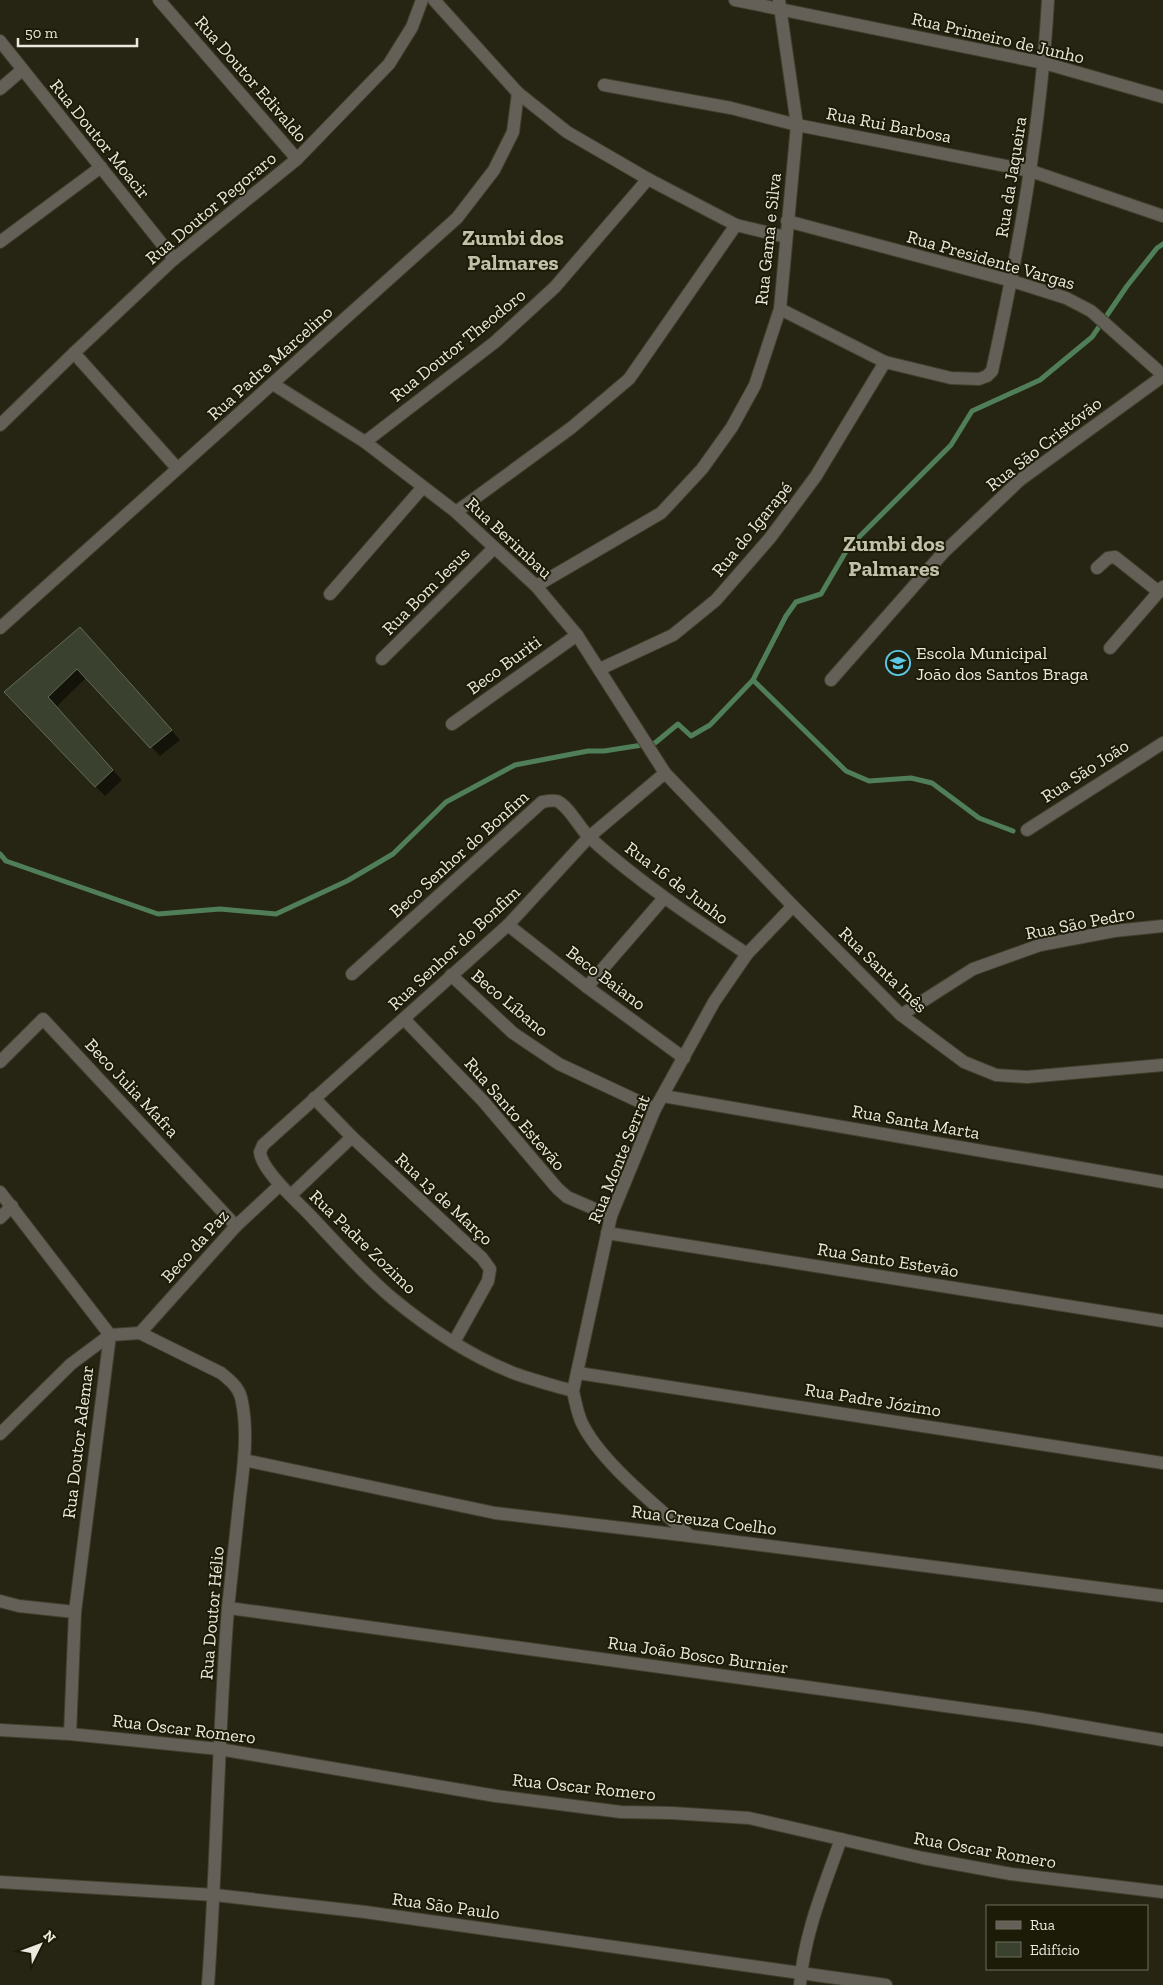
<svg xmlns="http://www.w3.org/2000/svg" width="1163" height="1985" font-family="'Zilla Slab',serif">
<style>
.shadow{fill:#0007}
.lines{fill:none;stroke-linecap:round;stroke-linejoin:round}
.stream{stroke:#4f7e59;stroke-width:5}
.building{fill:#3a422f;stroke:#636c58}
.minor-casing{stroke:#41402e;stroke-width:14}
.minor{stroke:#646057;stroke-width:12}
.labels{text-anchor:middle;stroke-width:4;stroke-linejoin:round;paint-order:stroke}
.street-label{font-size:18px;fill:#eae9dd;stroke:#1c1b08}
.poi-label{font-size:18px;fill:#eae9dd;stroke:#1c1b08;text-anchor:start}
.district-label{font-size:22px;font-weight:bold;fill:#c2c1a9;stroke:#1c1b08}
</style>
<rect width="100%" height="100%" fill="#262412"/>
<!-- shadow -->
<polygon class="shadow" points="89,638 180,740 160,756 86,678 56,707 122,780 105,796 5,692"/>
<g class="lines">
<!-- stream -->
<g class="stream">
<polyline points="753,680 846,771 869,781 911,778 932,783 979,818 1013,831"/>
<polyline points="0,854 6,861 158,914 220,909 276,914 347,881 393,854 446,802 515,765 588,751 604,751 655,743 678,724 691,736 710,725 753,680 786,616 796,602 821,594 848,548 951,445 972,411 1040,380 1092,337 1127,286 1157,248 1163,244"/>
</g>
</g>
<!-- building -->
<polygon class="building" points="80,627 172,730 150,748 77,669 48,697 113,770 95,787 4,692"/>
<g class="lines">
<defs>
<g id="minor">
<polyline points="159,0 297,159"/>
<polyline points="434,0 518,93 567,132 648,179 736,225 786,237"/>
<polyline points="735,0 1044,63 1163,97"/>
<polyline points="0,41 174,259"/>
<polyline points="604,85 731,108 797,125 1031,171 1163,216"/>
<polyline points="0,89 22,70"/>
<polyline points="787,221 1012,281 1066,298 1091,311 1163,375"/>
<polyline points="0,242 101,167"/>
<path d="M780 309 885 362 951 378 979 379 987 376 992 371C1019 248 1041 126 1048 0"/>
<polyline points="74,353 177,468"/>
<polyline points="273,384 365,442 456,512 536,586 577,635 665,773 793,906 901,1015 964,1062 996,1075 1027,1077 1163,1065"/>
<polyline points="0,425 74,353 174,259 297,159 389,64 412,27 422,0"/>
<polyline points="365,442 495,342 555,287 648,179"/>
<polyline points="456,512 571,428 629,379 736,225"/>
<polyline points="1097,568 1108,558 1115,557 1159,592"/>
<polyline points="536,586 661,513 702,469 732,427 755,385 780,309 797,125 779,0"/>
<polyline points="330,594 423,487"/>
<polyline points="0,628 457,218 494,170 513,132 518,93"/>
<polyline points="1110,648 1163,587"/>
<polyline points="382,659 494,548"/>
<polyline points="600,669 673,635 716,600 770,538 816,476 885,362"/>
<polyline points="831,680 943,553 1020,480 1163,376"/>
<polyline points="452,724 577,635"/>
<polyline points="1027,830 1163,743"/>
<polyline points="508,925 587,987 684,1058"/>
<path d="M352 974 542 802C547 801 553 800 557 801 569 806 580 829 590 838 639 882 693 918 747 954"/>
<polyline points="451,975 513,1033 559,1064 655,1109"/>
<polyline points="587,987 664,898"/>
<polyline points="901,1015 973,969 1040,945 1114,931 1163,926"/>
<polyline points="404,1019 483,1101 557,1188 567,1197 611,1216"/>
<polyline points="0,1062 43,1019 236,1226"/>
<polyline points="663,1096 1163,1182"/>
<polyline points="314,1098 352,1137 482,1258 490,1269 488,1281 454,1342"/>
<polyline points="0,1192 110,1335 75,1612 70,1734"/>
<polyline points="291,1195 352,1137"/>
<polyline points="0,1218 12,1206"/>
<polyline points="607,1233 1163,1321"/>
<polyline points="140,1333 236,1226 280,1185"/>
<path d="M110 1335 140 1333 221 1373C231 1381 240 1388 242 1402 248 1432 244 1465 240 1496 236 1533 232 1571 228 1608 218 1734 217 1860 208 1985"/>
<polyline points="578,1373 1163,1463"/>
<path d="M573 1391C553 1385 531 1380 511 1372 469 1355 427 1327 392 1298 361 1272 334 1240 306 1211 294 1199 261 1169 260 1152L263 1145 508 925 589 837 665 773"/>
<polyline points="0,1434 71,1364 110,1335"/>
<polyline points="244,1460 495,1513 690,1536 1163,1596"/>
<path d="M690 1536C657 1506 599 1461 581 1421 577 1411 575 1401 573 1391L611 1216 655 1109 714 1002 747 954 793 906"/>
<polyline points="0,1601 19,1606 75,1612"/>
<polyline points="229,1608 1033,1718 1163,1740"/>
<polyline points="0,1730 70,1734 219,1749 496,1796 621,1812 672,1813 749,1818 923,1858 1011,1874 1163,1892"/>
<polyline points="0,1882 215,1895 365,1912 886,1985"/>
<path d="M800 1985C804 1934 824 1887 841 1839"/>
</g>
</defs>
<!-- minor casing -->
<use href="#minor" class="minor-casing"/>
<!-- minor -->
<use href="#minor" class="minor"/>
</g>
<!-- icons -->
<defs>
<symbol id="school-ring" viewBox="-11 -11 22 22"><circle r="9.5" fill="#1c1b08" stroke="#5bc8e6" stroke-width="1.5"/><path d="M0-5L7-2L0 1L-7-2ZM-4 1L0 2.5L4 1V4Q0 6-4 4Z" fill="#5bc8e6"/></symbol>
</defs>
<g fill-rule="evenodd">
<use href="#school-ring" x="884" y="649" width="28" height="28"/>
</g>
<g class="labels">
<!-- street labels -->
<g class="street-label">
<text transform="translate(998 38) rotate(13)" y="6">Rua Primeiro de Junho</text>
<text transform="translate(251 79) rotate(49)" y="6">Rua Doutor Edivaldo</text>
<text transform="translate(889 125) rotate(11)" y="6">Rua Rui Barbosa</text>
<text transform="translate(100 139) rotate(51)" y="6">Rua Doutor Moacir</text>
<text transform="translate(1011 177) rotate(-81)" y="6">Rua da Jaqueira</text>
<text transform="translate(211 208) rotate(-40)" y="6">Rua Doutor Pegoraro</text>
<text transform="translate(768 239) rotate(-84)" y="6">Rua Gama e Silva</text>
<text transform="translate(991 260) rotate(16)" y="6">Rua Presidente Vargas</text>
<text transform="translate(458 345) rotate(-39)" y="6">Rua Doutor Theodoro</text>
<text transform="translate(270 363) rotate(-42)" y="6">Rua Padre Marcelino</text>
<text transform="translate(1044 444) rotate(-38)" y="6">Rua São Cristóvão</text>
<text transform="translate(752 529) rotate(-51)" y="6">Rua do Igarapé</text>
<text transform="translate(509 538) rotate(43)" y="6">Rua Berimbau</text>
<text transform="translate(426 591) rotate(-45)" y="6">Rua Bom Jesus</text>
<text transform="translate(504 665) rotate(-36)" y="6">Beco Buriti</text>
<text transform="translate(1085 771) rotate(-33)" y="6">Rua São João</text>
<text transform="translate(459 854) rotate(-42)" y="6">Beco Senhor do Bonfim</text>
<text transform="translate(677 883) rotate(37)" y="6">Rua 16 de Junho</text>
<text transform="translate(1080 923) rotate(-11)" y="6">Rua São Pedro</text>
<text transform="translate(454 948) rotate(-43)" y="6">Rua Senhor do Bonfim</text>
<text transform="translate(883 970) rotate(44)" y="6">Rua Santa Inês</text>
<text transform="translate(606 978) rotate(37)" y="6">Beco Baiano</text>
<text transform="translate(510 1003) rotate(40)" y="6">Beco Líbano</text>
<text transform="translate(132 1088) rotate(47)" y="6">Beco Julia Mafra</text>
<text transform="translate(515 1114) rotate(49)" y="6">Rua Santo Estevão</text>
<text transform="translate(916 1122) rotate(10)" y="6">Rua Santa Marta</text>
<text transform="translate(619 1159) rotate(-68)" y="6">Rua Monte Serrat</text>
<text transform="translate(444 1199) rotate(43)" y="6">Rua 13 de Março</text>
<text transform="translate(363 1242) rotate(44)" y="6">Rua Padre Zozimo</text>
<text transform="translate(195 1246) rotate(-48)" y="6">Beco da Paz</text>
<text transform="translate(888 1260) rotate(9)" y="6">Rua Santo Estevão</text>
<text transform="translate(873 1400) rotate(9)" y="6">Rua Padre Józimo</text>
<text transform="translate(78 1442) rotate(-83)" y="6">Rua Doutor Ademar</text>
<text transform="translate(704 1520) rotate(7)" y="6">Rua Creuza Coelho</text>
<text transform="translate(212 1613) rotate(-85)" y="6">Rua Doutor Hélio</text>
<text transform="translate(698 1655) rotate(8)" y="6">Rua João Bosco Burnier</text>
<text transform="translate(184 1729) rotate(7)" y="6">Rua Oscar Romero</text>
<text transform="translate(584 1787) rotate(6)" y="6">Rua Oscar Romero</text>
<text transform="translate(985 1850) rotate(10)" y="6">Rua Oscar Romero</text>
<text transform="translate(446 1906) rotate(8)" y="6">Rua São Paulo</text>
</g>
<!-- poi labels -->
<g class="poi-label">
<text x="916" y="659">Escola Municipal<tspan x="916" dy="21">João dos Santos Braga</tspan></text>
</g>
<!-- district labels -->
<g class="district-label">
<text x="513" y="245">Zumbi dos<tspan x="513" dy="25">Palmares</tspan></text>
<text x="894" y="551">Zumbi dos<tspan x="894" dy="25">Palmares</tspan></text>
</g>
</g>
<!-- legend -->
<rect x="986" y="1905" width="162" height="65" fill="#1c1b08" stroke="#6e6d5d"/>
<rect x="996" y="1921" width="25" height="8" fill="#646057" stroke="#6e6d5d"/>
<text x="1030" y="1930" font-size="15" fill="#eae9dd">Rua</text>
<rect x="996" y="1942" width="25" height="15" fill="#3a422f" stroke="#6e6d5d"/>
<text x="1030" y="1955" font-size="15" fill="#eae9dd">Edifício</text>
<!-- north arrow -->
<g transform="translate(40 1945) rotate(48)" stroke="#1c1b08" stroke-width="4" paint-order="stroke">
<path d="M0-4L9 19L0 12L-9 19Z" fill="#eae9dd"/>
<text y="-8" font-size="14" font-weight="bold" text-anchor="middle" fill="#eae9dd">N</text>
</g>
<!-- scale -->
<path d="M18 38v8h119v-8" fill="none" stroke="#eae9dd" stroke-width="2.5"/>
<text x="25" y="38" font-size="15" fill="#eae9dd" stroke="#1c1b08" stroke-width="4" paint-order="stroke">50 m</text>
</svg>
